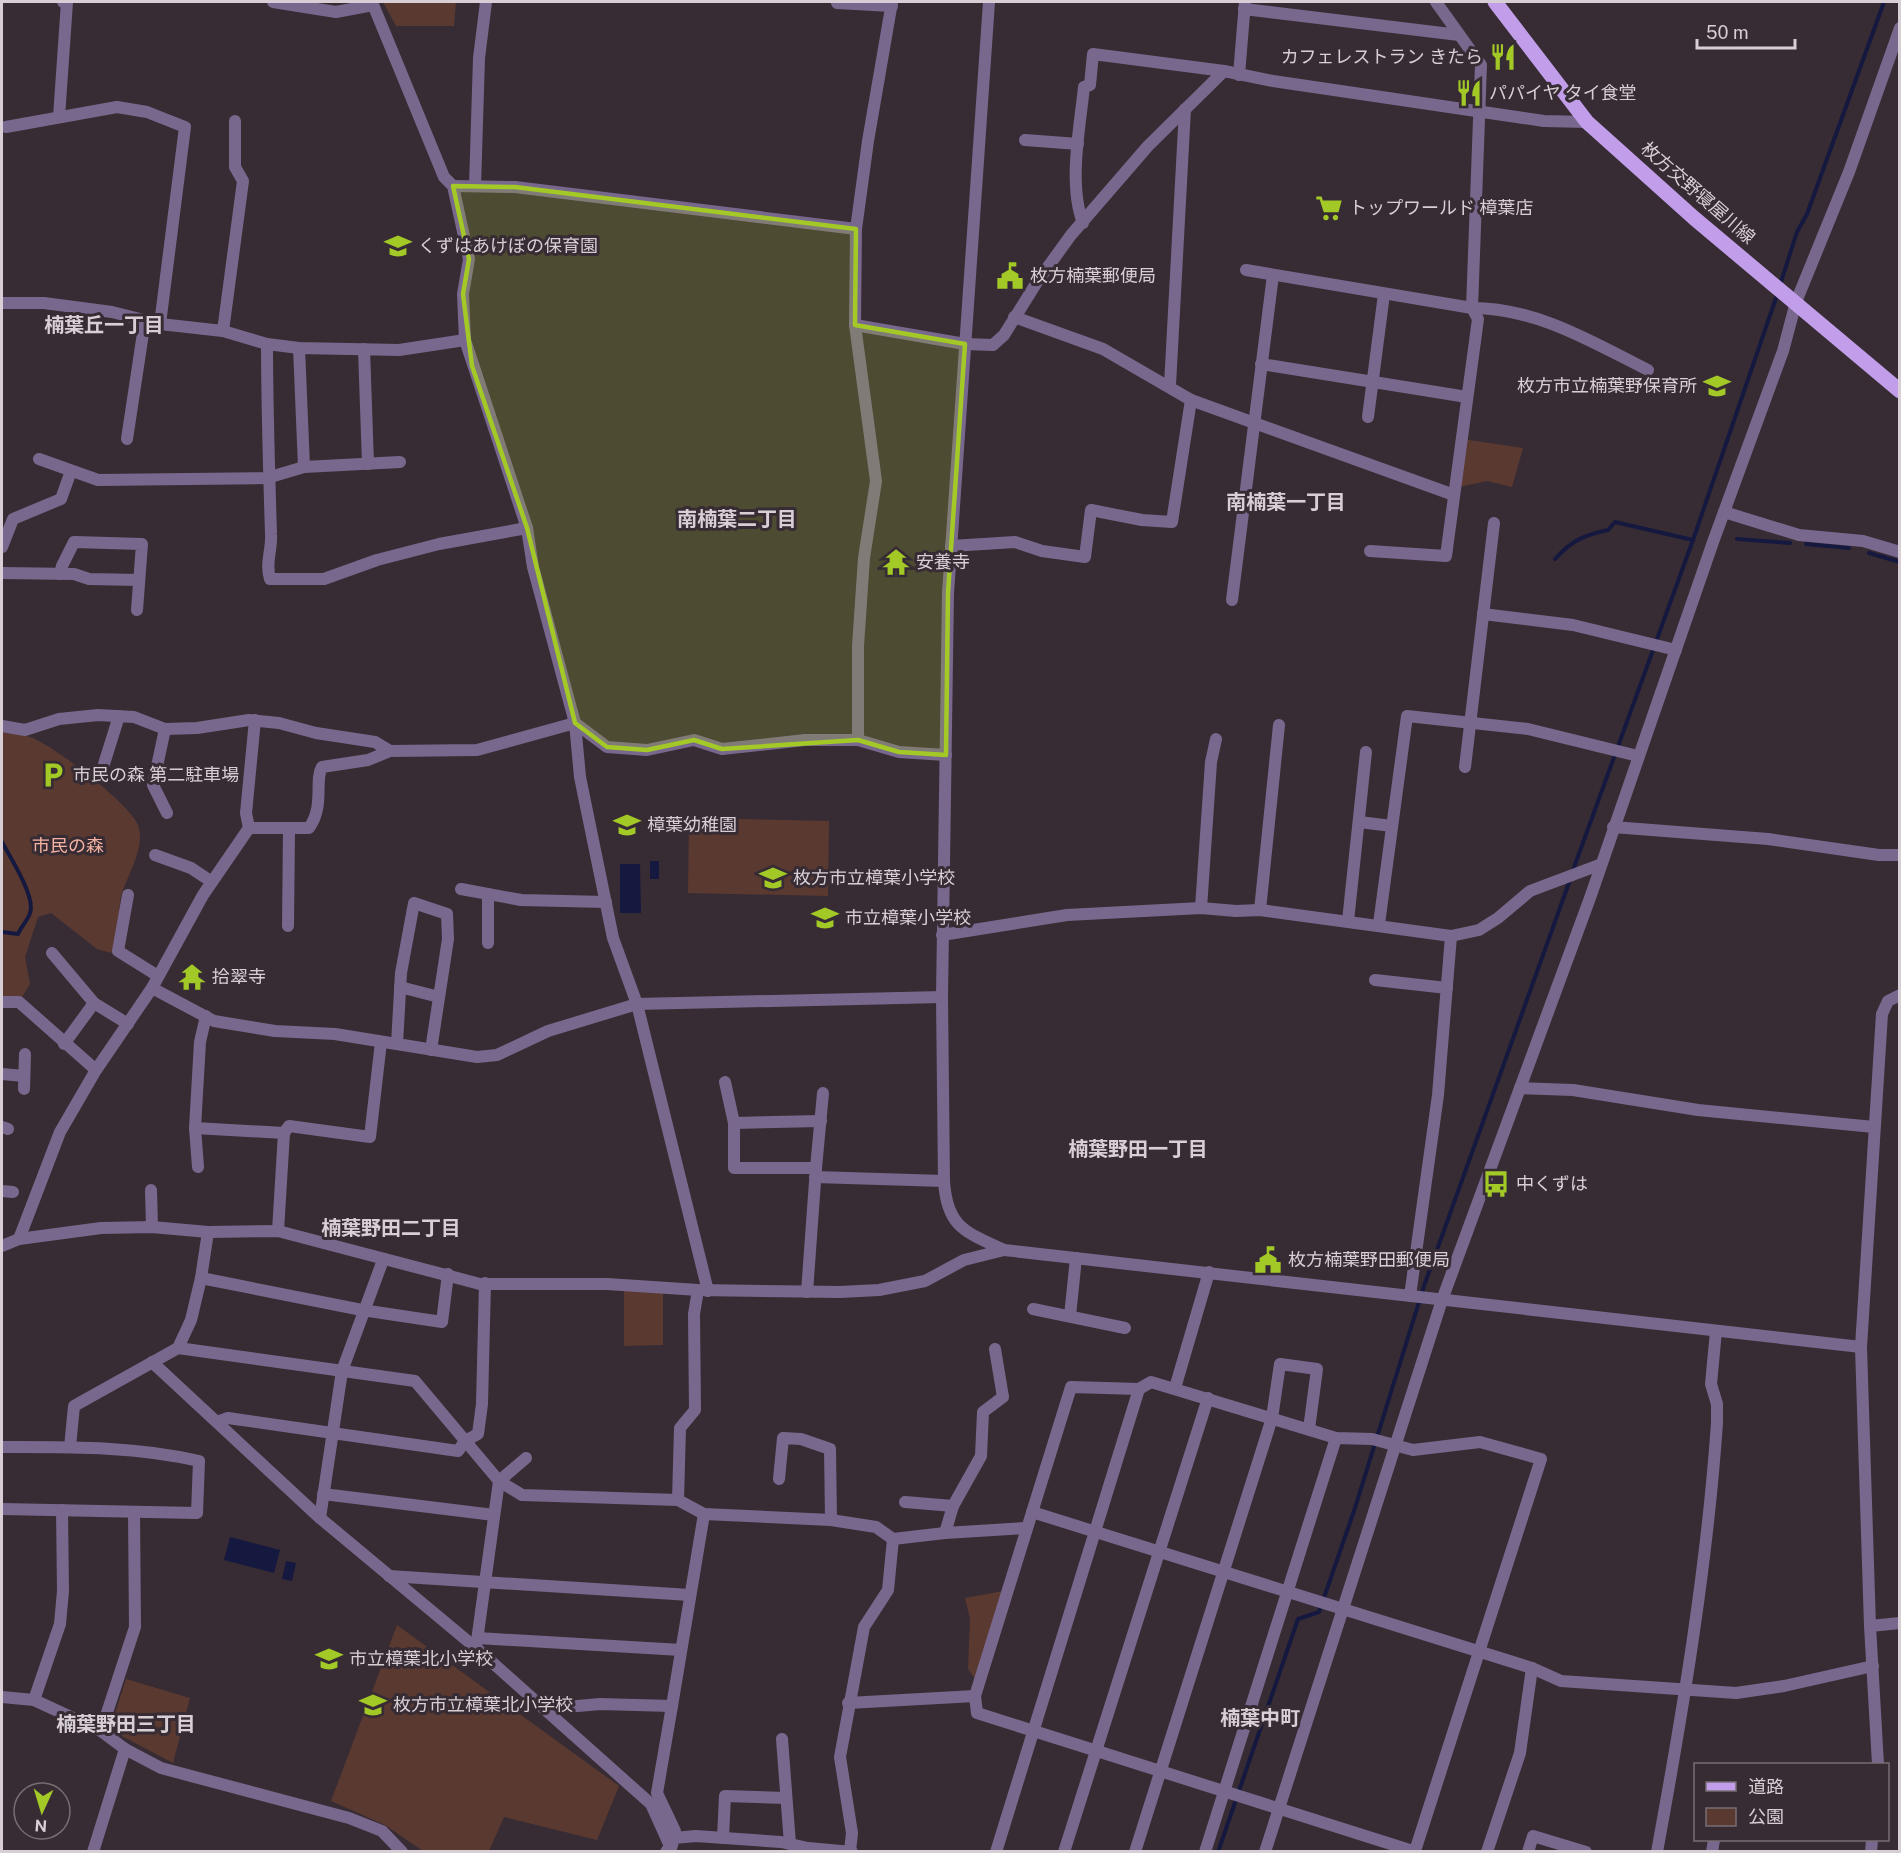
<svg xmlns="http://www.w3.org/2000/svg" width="1901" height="1853" font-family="'Public Sans','Noto Sans JP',sans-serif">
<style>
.green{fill:#5a3931}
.water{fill:#15183f}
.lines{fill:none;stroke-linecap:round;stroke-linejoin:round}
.stream{stroke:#15183f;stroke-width:4}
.minor{stroke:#79688d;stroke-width:12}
.tertiary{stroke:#79688d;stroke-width:12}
.primary{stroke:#c29eea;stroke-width:15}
.marked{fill:#a3c926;fill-opacity:0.2;stroke:#a3c926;stroke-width:4.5;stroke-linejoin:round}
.labels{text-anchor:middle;stroke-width:6;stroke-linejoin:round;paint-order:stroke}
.poi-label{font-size:18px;fill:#d7cfd5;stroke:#372c34;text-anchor:start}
.street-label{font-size:18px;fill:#d7cfd5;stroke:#372c34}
.park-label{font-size:18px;fill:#f5b1a1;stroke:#372c34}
.neighbourhood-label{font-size:20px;font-weight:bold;fill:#d7cfd5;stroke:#372c34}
</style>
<rect width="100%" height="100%" fill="#372c34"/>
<!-- green -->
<g class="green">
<polygon points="383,2 456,2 454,26 396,26"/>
<polygon points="1462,439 1523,448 1512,487 1487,481 1455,488"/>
<path d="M2 732C11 734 24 734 33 738 56 748 129 803 138 825 146 847 127 876 121 896 117 916 121 935 111 953L97 949 51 913 38 917 25 957 30 984 22 997H2Z"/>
<polygon points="689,818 829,821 828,896 688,893"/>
<polygon points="624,1291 663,1291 663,1345 624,1346"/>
<polygon points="1003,1591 976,1680 968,1669 970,1619 965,1598"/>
<polygon points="397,1625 619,1786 597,1840 504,1817 489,1851 423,1851 385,1825 331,1801"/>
<polygon points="126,1679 190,1698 173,1763 118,1734 111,1726"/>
</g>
<!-- water -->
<g class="water">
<rect x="650" y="861" width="9" height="18"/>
<polygon points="620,864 640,864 641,913 620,913"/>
<polygon points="230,1537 280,1550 274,1573 224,1560"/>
<polygon points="286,1561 296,1563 292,1581 282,1579"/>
</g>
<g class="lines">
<!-- stream -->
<g class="stream">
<polyline points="1780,285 1797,232 1807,214 1884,2"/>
<polyline points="1737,539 1790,543"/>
<polyline points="1806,544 1849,548"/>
<polyline points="1869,553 1900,562"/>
<path d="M1555 559C1571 541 1584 535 1608 530L1615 522 1693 540"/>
<path d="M2 842C10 857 36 897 30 913 28 920 21 927 18 934L2 932"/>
<polyline points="1572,873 1693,540 1777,295"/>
<polyline points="1218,1852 1298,1619 1319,1612 1354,1511 1424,1286 1570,880"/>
</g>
<!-- minor -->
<g class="minor">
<polyline points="273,2 336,12 373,5"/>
<polyline points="372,2 444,177 453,186 469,259 463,294 465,340 527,528 533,567 575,723 580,777 613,938 637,1004 708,1291"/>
<polyline points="837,3 892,6"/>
<polyline points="1244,9 1459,35"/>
<polyline points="1239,75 1245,2"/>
<polyline points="59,117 67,2 63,2"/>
<polyline points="6,127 117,107 147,112 185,127 160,324"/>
<polyline points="1025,140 1078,144"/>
<polyline points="453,186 515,187 856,229"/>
<polyline points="475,186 479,58 486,2"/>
<path d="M1083 223C1068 184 1080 127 1084 87L1090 85 1093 54 1224 71"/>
<path d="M1246 270 1472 308C1537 308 1592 342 1648 370"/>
<polyline points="2,303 44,303 112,312 160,324 223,331 267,344 299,348 399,350 465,340"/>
<polyline points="1014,317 1103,349 1191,400 1454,495"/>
<polyline points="855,325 965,344 993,345 1004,335 1037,282 1071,235 1148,146 1224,71 1273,81 1544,121 1587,122"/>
<polyline points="223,331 243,181 235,167 235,121"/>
<path d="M267 344C267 408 269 471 271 534 272 551 265 563 270 579H324L377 560 439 544 527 528"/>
<polyline points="299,348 304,467"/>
<polyline points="364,349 368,464"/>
<polyline points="1261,364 1467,397"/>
<polyline points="1170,385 1185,109"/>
<polyline points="1368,417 1384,294"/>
<polyline points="127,439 145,320"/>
<polyline points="39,459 98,480 267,478 304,467 400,462"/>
<polyline points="1724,512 1799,535 1863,541 1900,552"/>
<polyline points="951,546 1015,542 1042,551 1085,557 1091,510 1142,520 1172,522 1191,400"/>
<polyline points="2,547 13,519 61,499 71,471"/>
<polyline points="1370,551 1446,556 1478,319 1472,308 1481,65 1436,2"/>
<polyline points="2,573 74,574 89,579 139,580"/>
<polyline points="60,574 62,566 74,542 142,544 137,610"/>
<polyline points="1232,600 1273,275"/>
<polyline points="1483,614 1573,625 1676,650"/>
<polyline points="575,723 607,747 647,750 694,740 722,749 805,740 858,740 899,752 946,755"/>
<polyline points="2,726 25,730 59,719 98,715 134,717 165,729 197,728 249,720 279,723 316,733 375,742 390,751"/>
<polyline points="165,729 153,785 167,813"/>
<polyline points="858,740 858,646 864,558 876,481 855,325 856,229 868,141 892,2"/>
<polyline points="104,764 119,716"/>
<polyline points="1465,767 1494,523"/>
<polyline points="1359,822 1392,826"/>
<polyline points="1613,827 1768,839 1879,855 1900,855"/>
<polyline points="249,828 246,813 255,720"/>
<polyline points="155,855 191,868 212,882"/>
<polyline points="461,889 521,900 606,902"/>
<polyline points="488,894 488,943"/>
<polyline points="128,895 118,951 158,976"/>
<polyline points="1201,908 1211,762 1216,739"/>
<polyline points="1260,910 1279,725"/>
<polyline points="1348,921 1366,752"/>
<polyline points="1379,924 1407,716 1528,729 1638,756"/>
<polyline points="288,926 289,829"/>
<polyline points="942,935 1067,915 1201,908 1236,911 1260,910 1451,936 1479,930 1498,918 1530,891 1599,865"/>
<polyline points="52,953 94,1003 128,1024"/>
<polyline points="1375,980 1447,988"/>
<polyline points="400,987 439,997"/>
<polyline points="152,988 214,1021 275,1031 335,1034 477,1057 497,1055 548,1031 637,1004 942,997"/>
<polyline points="2,1002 19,1002 96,1070"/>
<polyline points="206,1016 200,1042 195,1128 284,1133 289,1126 370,1137 381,1042"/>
<polyline points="64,1044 94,1003"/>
<polyline points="397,1044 401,973 414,903 447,914 448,939 431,1050"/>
<polyline points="2,1074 24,1076"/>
<polyline points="725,1082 734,1123 734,1168 816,1168 807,1292"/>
<polyline points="1520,1088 1573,1090 1698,1110 1874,1127"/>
<polyline points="24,1089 25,1054"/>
<polyline points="734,1123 821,1121"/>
<polyline points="2,1127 8,1129"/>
<polyline points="195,1128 198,1167"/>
<polyline points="816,1168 823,1093"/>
<polyline points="815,1177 944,1181"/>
<polyline points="151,1190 152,1227"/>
<polyline points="2,1191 13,1192"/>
<polyline points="278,1231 284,1133"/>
<path d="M19 1239 60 1132 96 1070 152 988 203 895 249 828H309C325 806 314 780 322 767L368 760 390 751 477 750 575 723"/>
<polyline points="2,1246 19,1239 101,1228 152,1227 208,1232 278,1231 480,1284 607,1284 698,1290 840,1292 879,1290 925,1281 964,1260 1004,1250"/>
<polyline points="201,1278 362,1310 442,1322 448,1274"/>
<polyline points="698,1290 694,1314 695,1410 680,1428 678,1500 704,1514 831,1520 876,1527 893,1539 945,1533"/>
<polyline points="1410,1296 1438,1095 1451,936"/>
<polyline points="1033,1309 1125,1328"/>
<polyline points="1070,1316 1076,1258"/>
<polyline points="178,1348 415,1381 499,1481 522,1495 678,1500"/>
<polyline points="995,1349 1003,1397 983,1412 981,1456 953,1506 945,1533 1026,1528"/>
<polyline points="152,1362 320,1518 476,1648 651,1804 670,1846 666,1852"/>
<polyline points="1175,1388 1209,1272"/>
<polyline points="217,1422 228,1418 458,1451 465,1441 478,1434 482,1404 485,1283"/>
<path d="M2 1447C68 1447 135 1446 199 1461L197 1513 2 1509"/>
<polyline points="70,1447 74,1406 178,1348 191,1320 201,1278 208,1232"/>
<polyline points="779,1479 783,1438 801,1439 830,1449 831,1520"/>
<polyline points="323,1494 494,1515"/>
<polyline points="905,1502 953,1506"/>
<polyline points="1032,1512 1532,1668 1561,1681 1736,1693 1784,1686 1873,1666"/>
<polyline points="320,1518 342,1371 383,1260"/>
<polyline points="389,1576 690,1595"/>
<polyline points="1870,1626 1900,1623"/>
<polyline points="478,1638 681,1650"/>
<polyline points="476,1648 499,1481 526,1458"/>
<polyline points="2,1697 34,1700 101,1731 125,1749 161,1768 349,1818 382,1831 402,1852"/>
<polyline points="34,1700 60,1624 63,1591 62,1510"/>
<polyline points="848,1703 975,1696"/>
<polyline points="672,1706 657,1793 675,1831 674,1838"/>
<polyline points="544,1709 600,1704 672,1706 704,1514"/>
<polyline points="101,1731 135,1627 134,1512"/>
<polyline points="782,1739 790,1844"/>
<polyline points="1878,1764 1870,1626 1861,1347 1882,1014 1888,1001 1900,995"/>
<polyline points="723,1838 725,1796 786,1798"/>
<polyline points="850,1851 852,1833 840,1757 864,1627 888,1590 893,1539"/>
<polyline points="1415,1851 1541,1459 1480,1442 1413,1450 1372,1439 1336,1438 1151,1382 1139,1389 1071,1387 975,1696 977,1713 1416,1852"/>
<polyline points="93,1852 125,1749"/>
<polyline points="670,1852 674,1838 696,1836 781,1842 808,1848 852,1852"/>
<polyline points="996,1852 1139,1389"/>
<polyline points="1064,1852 1208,1398"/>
<polyline points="1135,1852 1272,1418 1280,1364 1317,1369 1309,1429"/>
<polyline points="1205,1852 1336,1438"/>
<polyline points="1487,1852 1520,1753 1532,1668"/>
<polyline points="1528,1852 1533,1836 1586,1852"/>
<path d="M1657 1852C1683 1710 1707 1567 1717 1423V1404L1711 1384 1716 1331"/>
<polyline points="1712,1852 1714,1840"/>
<polyline points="1871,1852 1872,1840"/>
</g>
<!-- tertiary -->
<g class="tertiary">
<path d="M989 2 948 593 942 997 944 1181C947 1228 966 1232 1004 1250L1861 1347"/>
<polyline points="1265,1852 1442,1300 1590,898 1713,542 1783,351 1796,302 1849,172 1900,28"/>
</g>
<!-- primary -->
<polyline class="primary" points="1495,2 1587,122 1694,218 1900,391"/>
</g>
<!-- marked area -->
<path class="marked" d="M453 186 515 187 856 229 855 325 965 344 948 593 946 755 899 752 858 740 722 749 694 740 647 750 607 747 575 723 527 528 472 366 463 294 469 259Z"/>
<!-- icons -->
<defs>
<symbol id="restaurant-bare" viewBox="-9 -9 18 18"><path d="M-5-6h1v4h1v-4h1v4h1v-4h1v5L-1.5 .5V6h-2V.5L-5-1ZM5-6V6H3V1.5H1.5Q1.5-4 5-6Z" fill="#a3c926" stroke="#372c34" stroke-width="2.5" paint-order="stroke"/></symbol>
<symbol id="supermarket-bare" viewBox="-9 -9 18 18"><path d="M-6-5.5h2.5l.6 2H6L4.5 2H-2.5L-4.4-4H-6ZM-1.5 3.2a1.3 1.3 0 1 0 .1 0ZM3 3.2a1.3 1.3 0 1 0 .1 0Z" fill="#a3c926" stroke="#372c34" stroke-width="2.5" paint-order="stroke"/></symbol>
<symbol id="school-bare" viewBox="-9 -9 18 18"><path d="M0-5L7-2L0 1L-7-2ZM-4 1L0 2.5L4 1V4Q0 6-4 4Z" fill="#a3c926" stroke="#372c34" stroke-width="2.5" paint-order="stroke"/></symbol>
<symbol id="civic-bare" viewBox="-9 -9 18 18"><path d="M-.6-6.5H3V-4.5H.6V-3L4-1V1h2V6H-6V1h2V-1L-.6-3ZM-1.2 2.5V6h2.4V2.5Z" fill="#a3c926" stroke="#372c34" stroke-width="2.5" paint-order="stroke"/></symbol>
<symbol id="temple-bare" viewBox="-9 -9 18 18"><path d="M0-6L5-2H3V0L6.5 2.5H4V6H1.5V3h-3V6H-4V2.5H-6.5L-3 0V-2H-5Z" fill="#a3c926" stroke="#372c34" stroke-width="2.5" paint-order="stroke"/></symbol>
<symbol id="parking-bare" viewBox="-9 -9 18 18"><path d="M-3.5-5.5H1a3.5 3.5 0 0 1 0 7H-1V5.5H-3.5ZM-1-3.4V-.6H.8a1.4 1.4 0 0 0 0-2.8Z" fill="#a3c926" stroke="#372c34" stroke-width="2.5" paint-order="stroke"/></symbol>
<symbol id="bus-bare" viewBox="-9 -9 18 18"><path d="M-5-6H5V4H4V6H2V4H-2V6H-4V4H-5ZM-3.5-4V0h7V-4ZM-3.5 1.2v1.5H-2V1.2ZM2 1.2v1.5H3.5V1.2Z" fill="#a3c926" stroke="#372c34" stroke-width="2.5" paint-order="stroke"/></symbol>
</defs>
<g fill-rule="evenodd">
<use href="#restaurant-bare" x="1484" y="38" width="38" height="38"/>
<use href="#restaurant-bare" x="1450" y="74" width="38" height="38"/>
<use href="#supermarket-bare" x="1310" y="189" width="38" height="38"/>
<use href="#school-bare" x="379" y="227" width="38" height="38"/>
<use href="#civic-bare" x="991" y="257" width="38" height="38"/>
<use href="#school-bare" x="1698" y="367" width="38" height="38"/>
<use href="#temple-bare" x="877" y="543" width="38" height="38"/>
<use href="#parking-bare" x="34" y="756" width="38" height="38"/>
<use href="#school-bare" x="608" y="806" width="38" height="38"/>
<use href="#school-bare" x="754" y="859" width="38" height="38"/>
<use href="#school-bare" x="806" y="899" width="38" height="38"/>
<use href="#temple-bare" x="173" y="958" width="38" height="38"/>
<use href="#bus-bare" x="1477" y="1165" width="38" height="38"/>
<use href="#civic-bare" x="1249" y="1241" width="38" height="38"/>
<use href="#school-bare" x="310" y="1640" width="38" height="38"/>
<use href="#school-bare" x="354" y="1686" width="38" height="38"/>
</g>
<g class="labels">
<!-- poi labels -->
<g class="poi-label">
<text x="1483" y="63" text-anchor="end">カフェレストラン きたら</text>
<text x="1489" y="99">パパイヤ タイ食堂</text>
<text x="1349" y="214">トップワールド 樟葉店</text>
<text x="418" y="252">くずはあけぼの保育園</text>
<text x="1030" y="282">枚方楠葉郵便局</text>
<text x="1697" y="392" text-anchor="end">枚方市立楠葉野保育所</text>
<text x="916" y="568">安養寺</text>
<text x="73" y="781">市民の森 第二駐車場</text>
<text x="647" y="831">樟葉幼稚園</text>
<text x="793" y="884">枚方市立樟葉小学校</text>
<text x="845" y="924">市立樟葉小学校</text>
<text x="212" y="983">拾翠寺</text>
<text x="1516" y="1190">中くずは</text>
<text x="1288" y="1266">枚方楠葉野田郵便局</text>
<text x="349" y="1665">市立樟葉北小学校</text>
<text x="393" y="1711">枚方市立樟葉北小学校</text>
</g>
<!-- street labels -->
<g class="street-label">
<text transform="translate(1698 193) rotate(41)" y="6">枚方交野寝屋川線</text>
</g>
<!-- park labels -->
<g class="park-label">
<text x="68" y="852">市民の森</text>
</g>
<!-- neighbourhood labels -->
<g class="neighbourhood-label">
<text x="104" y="332">楠葉丘一丁目</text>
<text x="1286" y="509">南楠葉一丁目</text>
<text x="737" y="526">南楠葉二丁目</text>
<text x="1138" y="1156">楠葉野田一丁目</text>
<text x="391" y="1235">楠葉野田二丁目</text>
<text x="1260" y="1725">楠葉中町</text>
<text x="126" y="1731">楠葉野田三丁目</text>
</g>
</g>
<!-- border -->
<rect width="1901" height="1853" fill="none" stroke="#d7cfd5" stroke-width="6"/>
<!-- legend -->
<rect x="1694" y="1763" width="195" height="78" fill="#372c34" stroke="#776d74" stroke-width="1.5"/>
<rect x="1706" y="1782" width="30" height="9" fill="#c29eea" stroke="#776d74" stroke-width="1.5"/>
<text x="1748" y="1793" font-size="18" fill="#d7cfd5">道路</text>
<rect x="1706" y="1808" width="30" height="18" fill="#5a3931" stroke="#776d74" stroke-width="1.5"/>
<text x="1748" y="1823" font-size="18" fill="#d7cfd5">公園</text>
<!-- north arrow -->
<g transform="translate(42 1811) rotate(184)"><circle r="28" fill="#372c34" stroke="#776d74" stroke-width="1.5"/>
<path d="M0-4.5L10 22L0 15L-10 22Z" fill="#a3c926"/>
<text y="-9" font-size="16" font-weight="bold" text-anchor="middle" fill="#d7cfd5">N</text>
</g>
<!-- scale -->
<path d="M1697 39v9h98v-9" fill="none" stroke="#d7cfd5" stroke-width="3"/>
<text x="1706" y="39" font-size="18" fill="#d7cfd5" stroke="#372c34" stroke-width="4.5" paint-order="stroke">50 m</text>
</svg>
